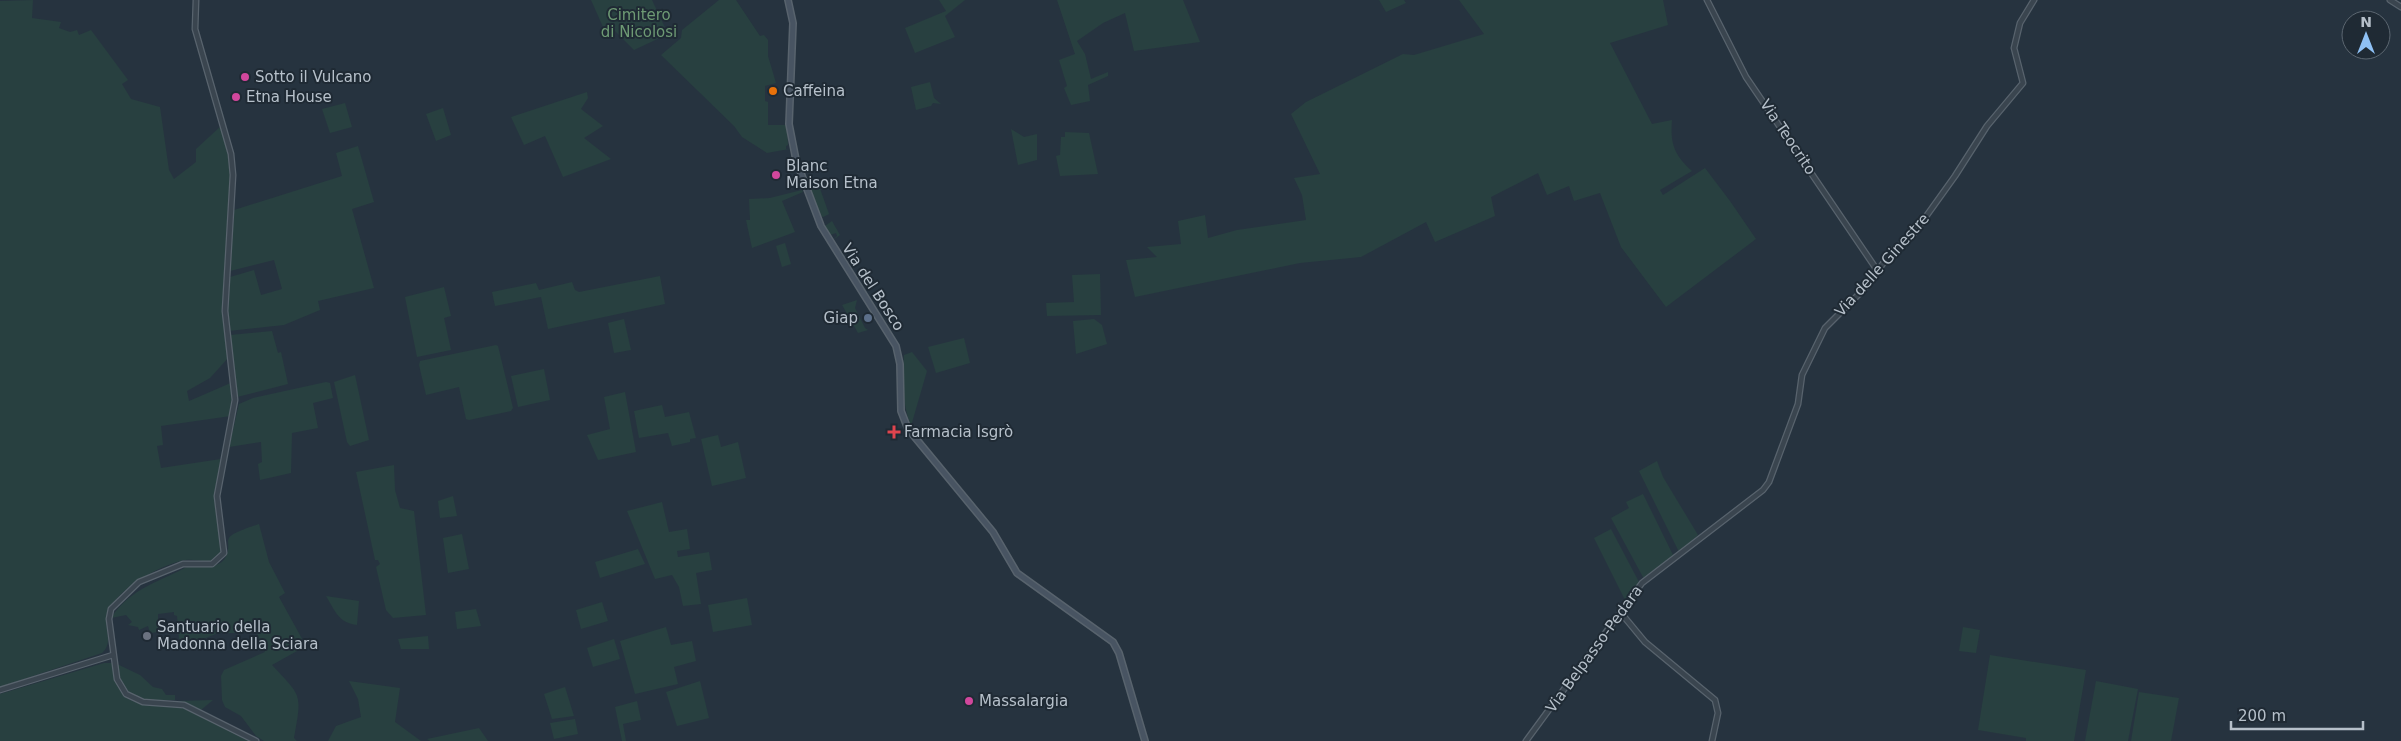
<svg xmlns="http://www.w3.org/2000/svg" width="2401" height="741" font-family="'DejaVu Sans',sans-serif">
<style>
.green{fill:#284040}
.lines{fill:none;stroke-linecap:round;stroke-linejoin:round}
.tertiary-casing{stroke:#58636d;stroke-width:7}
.secondary-casing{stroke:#58636d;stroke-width:8}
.tertiary{stroke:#3a454f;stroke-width:4.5}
.secondary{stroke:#485462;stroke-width:5}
.hotel-dot{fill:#d1479c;stroke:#1f2a34;stroke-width:2}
.food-dot{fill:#e8710a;stroke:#1f2a34;stroke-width:2}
.service-dot{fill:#5c6f8a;stroke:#1f2a34;stroke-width:2}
.health-dot{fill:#e0444e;stroke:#1f2a34;stroke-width:2}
.worship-dot{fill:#6b7280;stroke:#1f2a34;stroke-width:2}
.labels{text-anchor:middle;stroke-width:4;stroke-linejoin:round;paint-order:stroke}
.park-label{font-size:15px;fill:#6e9a74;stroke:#1f2a34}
.poi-label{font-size:15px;fill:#b6c0ca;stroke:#1f2a34;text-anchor:start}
.street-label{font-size:15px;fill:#b6c0ca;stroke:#1f2a34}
</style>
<rect width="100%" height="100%" fill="#26333f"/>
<!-- green -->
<g class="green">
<path d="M33 0 32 18 61 22 59 28 70 32 77 30 79 35 91 30 128 80 122 84 131 99 160 107 169 170 174 179 196 162V149L221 126C225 142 230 158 231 174 233 235 214 296 229 357L210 378 187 391 189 401 233 382 231 416 161 426 163 445 157 446 161 468 221 459 216 490 221 552 214 561C204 563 196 559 186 560 163 563 112 591 107 616 104 630 114 642 102 653L0 687V1Z"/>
<polygon points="591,0 652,0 668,34 634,50 609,25 603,27"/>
<polygon points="719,0 736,0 760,36 764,35 768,40 768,56 776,83 765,86 765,101 768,102 768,125 787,125 788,145 786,146 786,149 789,149 767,153 742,137 734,126 661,55 681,38 682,30"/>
<polygon points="939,0 965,0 945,16 955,37 915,53 905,28 946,11"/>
<polygon points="1057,0 1183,0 1200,42 1134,51 1125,13 1103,23 1077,41 1085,54 1091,79 1108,72 1108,76 1088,85 1090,101 1071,105 1064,88 1067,86 1059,60 1075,54"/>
<polygon points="1379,0 1404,0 1406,3 1386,12"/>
<path d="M1459 0H1663L1668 25 1610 43 1652 124 1672 120C1670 143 1674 155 1692 171L1660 190 1663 195 1705 168 1730 201 1756 239 1666 307 1621 247 1600 193 1574 201 1569 186 1547 195 1538 173 1491 197 1495 216 1435 242 1426 222 1361 257 1300 263 1135 297 1126 260 1157 257 1147 247 1181 244 1178 221 1205 215 1208 238 1237 230 1306 220 1302 195 1294 178 1320 174 1291 114 1306 102 1403 54 1414 55 1484 34Z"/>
<polygon points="930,82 934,98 941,104 933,103 931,106 916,110 911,87"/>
<polygon points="587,92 588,98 581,109 603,126 584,138 611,159 563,177 545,136 524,145 511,117"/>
<polygon points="345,103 352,127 330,133 322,109"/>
<polygon points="443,108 451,135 436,141 426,114"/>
<polygon points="1011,129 1024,137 1037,134 1037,160 1018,165"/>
<polygon points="1065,132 1089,133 1098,174 1060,176 1056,156 1060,155 1061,137 1065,137"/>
<polygon points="358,146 374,202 352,209 374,288 318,301 320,310 284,325 229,331 227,303 230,277 254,270 261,295 282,289 274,260 230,271 234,210 342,176 336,153"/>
<polygon points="818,183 829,214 823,217 819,214 809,188"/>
<polygon points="802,190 803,192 782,201 795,232 752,248 746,220 750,220 749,199 770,198"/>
<polygon points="832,221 840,235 833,240 837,236 836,233 830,235 825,226"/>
<polygon points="785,243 791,264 782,267 776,246"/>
<polygon points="1100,274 1101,315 1047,316 1046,303 1074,302 1072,275"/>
<polygon points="660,276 665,304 548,329 541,297 495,306 492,292 536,283 539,290 572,282 575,290 579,292"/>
<polygon points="444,287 451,316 444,318 451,350 417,357 405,297"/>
<polygon points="857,300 855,308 865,328 868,330 858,333 842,305"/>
<polygon points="624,319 631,350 614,353 608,323"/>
<polygon points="1094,319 1102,325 1107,344 1076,354 1073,321"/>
<polygon points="272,331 278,353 281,352 288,384 237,397 230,335"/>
<polygon points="964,338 970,363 936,373 928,347"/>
<polygon points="496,345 498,346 513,408 511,411 469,420 466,419 459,387 426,395 419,365 420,361"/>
<path d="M912 352 927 371 911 426C902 404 902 379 904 355Z"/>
<polygon points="544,369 550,400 518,407 511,376"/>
<polygon points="355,375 369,440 350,446 347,442 334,382"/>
<polygon points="326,382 330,383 333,398 313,403 318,428 292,433 291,473 260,480 258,464 262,462 261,442 229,447 239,404 253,398"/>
<polygon points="625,392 636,452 598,460 587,435 610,429 604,397"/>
<polygon points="662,405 665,417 689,412 696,438 690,439 690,442 672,446 668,433 639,438 634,411"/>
<polygon points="718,435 721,447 738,442 746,478 712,486 701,439"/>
<polygon points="1657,461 1663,477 1698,535 1681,552 1679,552 1639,471"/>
<polygon points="394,465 395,490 400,508 414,511 426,615 393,618 386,610 376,567 380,564 378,560 375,560 356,472"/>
<polygon points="1643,494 1674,557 1644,579 1611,518 1629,508 1626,502"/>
<polygon points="453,496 457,516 440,518 438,501"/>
<polygon points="662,502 669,532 687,529 690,549 677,551 678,557 709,552 712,570 696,573 701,604 683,606 679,587 672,575 655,579 627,511"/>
<path d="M259 524 269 562 285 593 279 597 306 646 272 665C302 697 302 693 294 738L297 741H264L256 736 241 716 225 707 222 700 221 676 224 670 265 652 253 624 244 633H218L189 645 179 639 177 616 174 615V612L158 614V632L150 633 148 626 139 630 138 627 128 625 132 622 126 615 111 618C131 587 161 582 190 565 206 565 225 571 228 549 229 546 227 541 229 538 231 533 253 526 259 524Z"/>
<polygon points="1611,529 1639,582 1626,602 1594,538"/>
<polygon points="462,534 469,569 448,573 443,538"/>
<polygon points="638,549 645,564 600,578 595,562"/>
<path d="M326 596 359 601 357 625C339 623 335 611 326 596Z"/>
<polygon points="747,598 752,625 713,632 708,605"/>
<polygon points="602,602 608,621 581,629 576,610"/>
<polygon points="476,609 481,626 457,629 455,612"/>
<polygon points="666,627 671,645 692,641 696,661 674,667 678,684 635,694 620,641"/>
<polygon points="1963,627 1980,630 1976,653 1959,651"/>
<polygon points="428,636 429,649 401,649 398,639"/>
<polygon points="614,639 620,659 593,667 587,648"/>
<polygon points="1990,655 2086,670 2074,741 2026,741 2026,738 1978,730"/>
<path d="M104 663H112C115 672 115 682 120 690 133 712 165 701 186 708L249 741H0V694Z"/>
<path d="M117 664 140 675 153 687 162 689 166 695H175V700C142 700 123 703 117 664Z"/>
<polygon points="349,681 400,688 395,722 421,741 328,741 336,726 361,717 358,699"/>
<polygon points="700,681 709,718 677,726 666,692"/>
<polygon points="2096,681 2138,689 2128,741 2085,741"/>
<polygon points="565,687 574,716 552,719 544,694"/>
<polygon points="2139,692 2179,698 2171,741 2131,741"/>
<polygon points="213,700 201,710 178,701"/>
<polygon points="637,701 641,720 623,724 626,741 622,741 615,707"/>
<polygon points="575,719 578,734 554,739 550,723"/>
<polygon points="479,728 488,741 430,741 427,739"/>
</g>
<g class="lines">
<defs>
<g id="tertiary">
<polyline points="196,0 195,29 231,154 233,175 225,311 235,400 217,496 224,553 212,564 183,564 139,582 111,609 109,619 117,679 126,694 143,702 184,705 256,741"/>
<polyline points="1707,0 1746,77 1877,270"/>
<polyline points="2390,0 2401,7"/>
<polyline points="1621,613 1645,642 1715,700 1718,713 1712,741"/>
<polyline points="0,690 113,655"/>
<polyline points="1526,741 1642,583 1763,490 1769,482 1798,404 1802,375 1825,328 1865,288 1893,250 1912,236 1955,176 1987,126 2023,83 2014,48 2020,23 2034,0"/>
</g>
<polyline id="secondary" points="788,0 793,23 789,124 796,160 821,226 896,346 900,364 901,411 908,429 993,532 1017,573 1113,642 1119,653 1145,741"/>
</defs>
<!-- tertiary casing -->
<use href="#tertiary" class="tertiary-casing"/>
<!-- secondary casing -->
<use href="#secondary" class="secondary-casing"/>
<!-- tertiary -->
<use href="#tertiary" class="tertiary"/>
<!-- secondary -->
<use href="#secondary" class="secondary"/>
</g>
<!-- markers -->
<g class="hotel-dot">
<circle cx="245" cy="77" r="5"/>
<circle cx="236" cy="97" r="5"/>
<circle cx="776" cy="175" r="5"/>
<circle cx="969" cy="701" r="5"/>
</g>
<circle class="food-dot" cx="773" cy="91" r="5"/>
<circle class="service-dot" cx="868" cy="318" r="5"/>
<path class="health-dot" d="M891.5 424.5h5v5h5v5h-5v5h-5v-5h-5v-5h5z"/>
<circle class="worship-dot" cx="147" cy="636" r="5"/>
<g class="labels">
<!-- park labels -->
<g class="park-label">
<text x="639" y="20">Cimitero<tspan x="639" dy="17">di Nicolosi</tspan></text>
</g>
<!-- poi labels -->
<g class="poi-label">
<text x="255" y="82">Sotto il Vulcano</text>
<text x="783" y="96">Caffeina</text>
<text x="246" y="102">Etna House</text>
<text x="786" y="171">Blanc<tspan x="786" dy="17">Maison Etna</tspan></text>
<text x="858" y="323" text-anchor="end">Giap</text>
<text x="904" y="437">Farmacia Isgrò</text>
<text x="157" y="632">Santuario della<tspan x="157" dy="17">Madonna della Sciara</tspan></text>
<text x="979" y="706">Massalargia</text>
</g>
<!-- street labels -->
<g class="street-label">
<text transform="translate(1788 137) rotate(56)" y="5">Via Teocrito</text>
<text transform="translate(1882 265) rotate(-48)" y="5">Via delle Ginestre</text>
<text transform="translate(873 287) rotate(57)" y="5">Via del Bosco</text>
<text transform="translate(1594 649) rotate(-54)" y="5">Via Belpasso-Pedara</text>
</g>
</g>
<!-- north arrow -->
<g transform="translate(2366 35)"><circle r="24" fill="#1f2a34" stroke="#5b6670"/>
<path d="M0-4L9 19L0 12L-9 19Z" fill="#8fc1f5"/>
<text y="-8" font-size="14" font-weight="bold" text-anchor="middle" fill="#b6c0ca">N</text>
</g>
<!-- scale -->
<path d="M2231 721v8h132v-8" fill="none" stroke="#b6c0ca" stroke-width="2.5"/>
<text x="2238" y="721" font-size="15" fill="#b6c0ca" stroke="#1f2a34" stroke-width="4" paint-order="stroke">200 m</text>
</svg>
